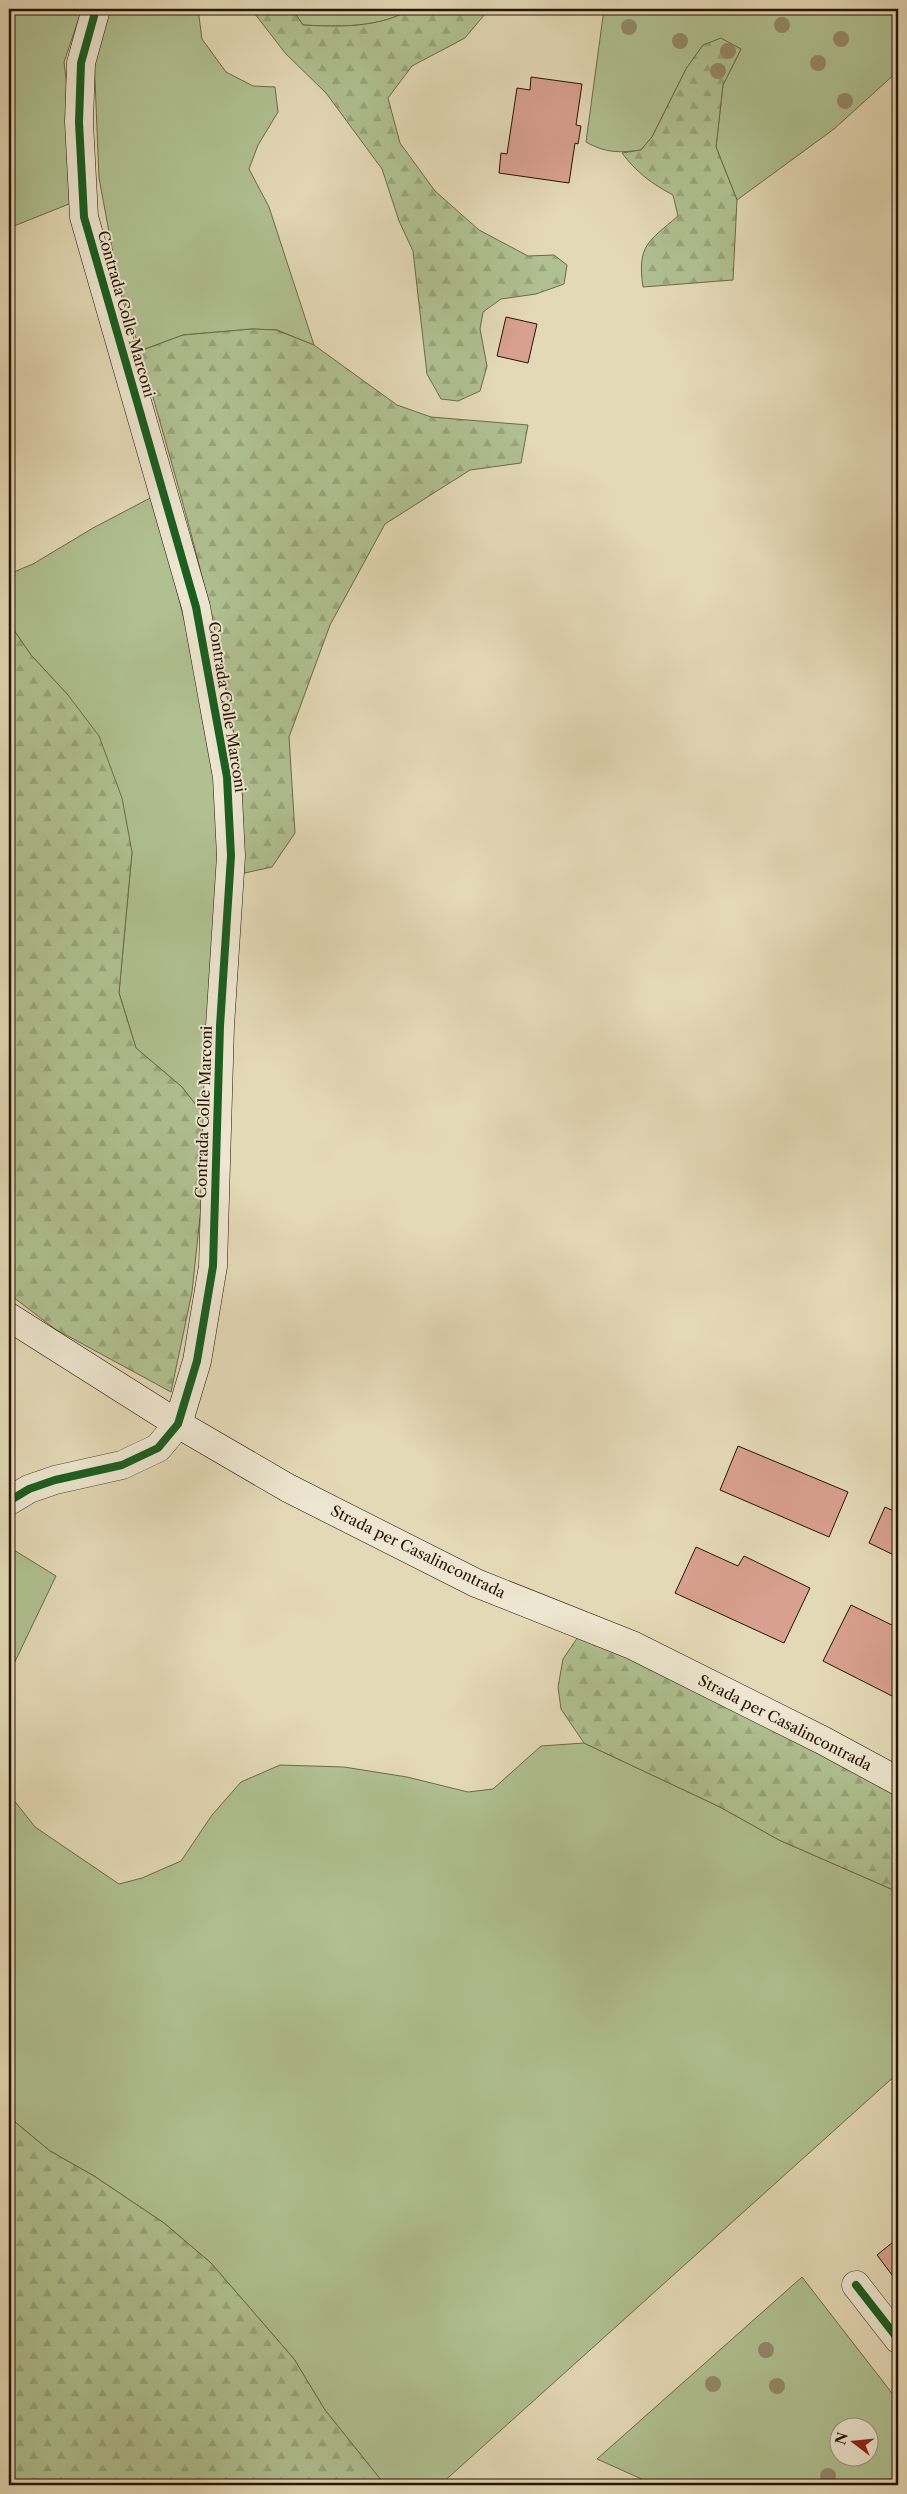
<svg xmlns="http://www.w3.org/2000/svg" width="907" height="2494" font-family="'Libre Caslon Text',serif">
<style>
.green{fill:#b0c091;stroke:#6c6a48;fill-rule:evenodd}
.forest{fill:url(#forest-firs);stroke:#6c6a48}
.building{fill:#d8a08e;stroke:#271300}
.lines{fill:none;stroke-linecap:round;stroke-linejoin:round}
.street-casing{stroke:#56442e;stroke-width:29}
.secondary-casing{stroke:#271300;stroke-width:29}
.street{stroke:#ede6d0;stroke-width:28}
.secondary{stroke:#ede6d0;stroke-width:28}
.cycleway-casing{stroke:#ede6d0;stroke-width:11}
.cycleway{stroke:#1b5e20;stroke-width:8}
.tree{fill:#93896a}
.labels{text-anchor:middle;stroke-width:4;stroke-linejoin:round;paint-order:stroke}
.street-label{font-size:15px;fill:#271300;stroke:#ede6d0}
</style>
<defs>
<pattern id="forest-firs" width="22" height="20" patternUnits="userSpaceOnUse" patternTransform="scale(1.25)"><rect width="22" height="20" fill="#b0c091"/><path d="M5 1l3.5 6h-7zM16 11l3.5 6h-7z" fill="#97a47b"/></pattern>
</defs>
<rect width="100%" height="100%" fill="#e4d9b6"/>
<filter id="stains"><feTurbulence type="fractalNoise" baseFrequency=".004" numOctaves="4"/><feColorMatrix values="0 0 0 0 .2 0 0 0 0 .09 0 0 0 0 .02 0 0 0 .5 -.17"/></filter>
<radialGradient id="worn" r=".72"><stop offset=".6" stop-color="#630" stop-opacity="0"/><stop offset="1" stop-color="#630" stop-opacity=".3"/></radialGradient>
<!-- green -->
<g class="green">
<polygon points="9,9 82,9 64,62 70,112 74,202 9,228"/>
<polygon points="109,9 198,9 202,39 226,72 253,86 275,87 278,112 258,145 249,169 269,207 314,345 277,330 252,329 183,335 140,351 118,280 99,178 94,55"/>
<path d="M292 9H411C380 28 339 27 303 25Z"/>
<path d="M604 9H898V71L834 129 737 200 716 147 723 85 741 49 721 39 703 45 686 69 652 137 641 150C620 153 605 153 586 142Z"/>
<polygon points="154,496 198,677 219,791 217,939 210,1123 182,1087 136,1048 119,993 132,852 68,695 31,655 9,623 9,574 33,564 93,528"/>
<polygon points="9,1547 56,1576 9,1674"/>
<polygon points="584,1743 720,1807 779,1840 898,1892 898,2073 440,2485 385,2485 325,2410 294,2359 211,2263 164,2223 94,2176 50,2151 15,2122 9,2108 9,1794 35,1827 119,1884 142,1878 181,1861 212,1815 241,1782 280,1765 344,1767 407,1777 468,1792 493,1789 541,1746"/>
<path d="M802 2277 898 2401V2485H655L597 2459ZM870 2426V2456H840V2426Z"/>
</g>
<!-- forest -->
<g class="forest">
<path d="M251 9H292L303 25C339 27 380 28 411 9H494L485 14 465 38 412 66 388 98 400 143 435 191 479 230 528 256 554 255 567 265 564 284 536 294 501 299 483 312 480 329 487 366 480 391 458 401 441 399 427 374 413 251 399 221 382 169 326 93 286 54Z"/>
<path d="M721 38 741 49 723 85 716 147 737 200 733 280 643 287C637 245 648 242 678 216L673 195C652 184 636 172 622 153L641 150 652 137 686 69 703 45Z"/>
<path d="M252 329 276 330 314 345 397 405 431 417 528 425 521 463 470 470 385 524 330 625 289 737 295 833 272 867 240 874C239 839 242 802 238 768 222 626 178 488 140 351L183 335Z"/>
<polygon points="9,623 31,655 68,695 99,736 122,798 132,852 119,993 136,1048 182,1087 210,1123 192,1292 171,1392 55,1329 9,1294"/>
<polygon points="580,1634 898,1793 898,1892 779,1840 720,1807 584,1743 561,1709 558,1687 563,1659"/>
<polygon points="9,2108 15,2122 50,2151 94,2176 164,2223 211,2263 294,2359 325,2410 385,2485 13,2485 9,2481"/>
</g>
<!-- building -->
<g class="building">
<polygon points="531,77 582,84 576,125 581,126 578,144 575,143 569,183 499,173 501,153 507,154 517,88 530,90"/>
<polygon points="506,317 537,324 528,363 497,356"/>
<polygon points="738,1446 848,1492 829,1537 720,1490"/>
<polygon points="885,1507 898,1513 898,1557 869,1543"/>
<polygon points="696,1547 738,1566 744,1556 810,1588 784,1643 675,1593"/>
<polygon points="851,1605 898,1628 898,1699 823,1661"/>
<polygon points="898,2238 898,2283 877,2255"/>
</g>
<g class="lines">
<defs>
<g id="street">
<polyline points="9,1501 29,1489 55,1480 122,1465 158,1448 178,1424"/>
<polyline points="856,2285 898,2339"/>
</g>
<g id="secondary">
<polyline points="96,9 81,63 79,122 84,217 196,607 227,777 231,856 220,1026 213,1266 197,1361 178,1424"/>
<polyline points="9,1317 178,1424 288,1488 476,1583 632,1645 824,1741 898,1781"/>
</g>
</defs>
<!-- street casing -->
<use href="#street" class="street-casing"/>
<!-- secondary casing -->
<use href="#secondary" class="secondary-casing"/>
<!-- street -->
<use href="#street" class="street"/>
<!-- secondary -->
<use href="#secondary" class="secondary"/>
<defs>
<g id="cycleway">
<polyline points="9,1501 29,1489 55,1480 122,1465 158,1448 178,1424 197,1361 213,1266 220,1026 231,856 227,777 196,607 84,217 79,122 81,63 96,9"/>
<polyline points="856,2285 898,2339"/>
</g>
</defs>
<!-- cycleway casing -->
<use href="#cycleway" class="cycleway-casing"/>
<!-- cycleway -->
<use href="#cycleway" class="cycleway"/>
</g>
<!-- trees -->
<g class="tree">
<circle cx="782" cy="25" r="8"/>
<circle cx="629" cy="27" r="8"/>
<circle cx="841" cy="39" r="8"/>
<circle cx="680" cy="41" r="8"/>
<circle cx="728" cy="51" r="8"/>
<circle cx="818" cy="63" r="8"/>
<circle cx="718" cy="71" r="8"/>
<circle cx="845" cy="101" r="8"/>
<circle cx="766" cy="2350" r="8"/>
<circle cx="713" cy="2384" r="8"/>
<circle cx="777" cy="2386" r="8"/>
<circle cx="828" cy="2476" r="8"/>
</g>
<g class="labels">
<!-- street labels -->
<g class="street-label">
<text transform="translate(126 314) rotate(74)" y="5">Contrada Colle Marconi</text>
<text transform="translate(227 707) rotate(81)" y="5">Contrada Colle Marconi</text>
<text transform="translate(204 1112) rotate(-88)" y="5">Contrada Colle Marconi</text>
<text transform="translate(418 1552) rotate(26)" y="5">Strada per Casalincontrada</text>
<text transform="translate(785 1723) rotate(27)" y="5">Strada per Casalincontrada</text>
</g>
</g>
<!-- margin -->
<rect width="907" height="2494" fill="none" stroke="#e4d9b6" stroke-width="30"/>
<rect x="10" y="10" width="887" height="2474" fill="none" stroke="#271300" stroke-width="2.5"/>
<rect x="15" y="15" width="877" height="2464" fill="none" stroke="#271300"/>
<!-- north arrow -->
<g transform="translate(854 2442) rotate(286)"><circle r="24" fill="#ede6d0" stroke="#9e927d"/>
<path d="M0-4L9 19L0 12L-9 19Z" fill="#8f2418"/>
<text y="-8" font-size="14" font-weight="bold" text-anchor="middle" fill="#271300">N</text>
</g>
<rect width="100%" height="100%" filter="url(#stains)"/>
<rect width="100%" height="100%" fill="url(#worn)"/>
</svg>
